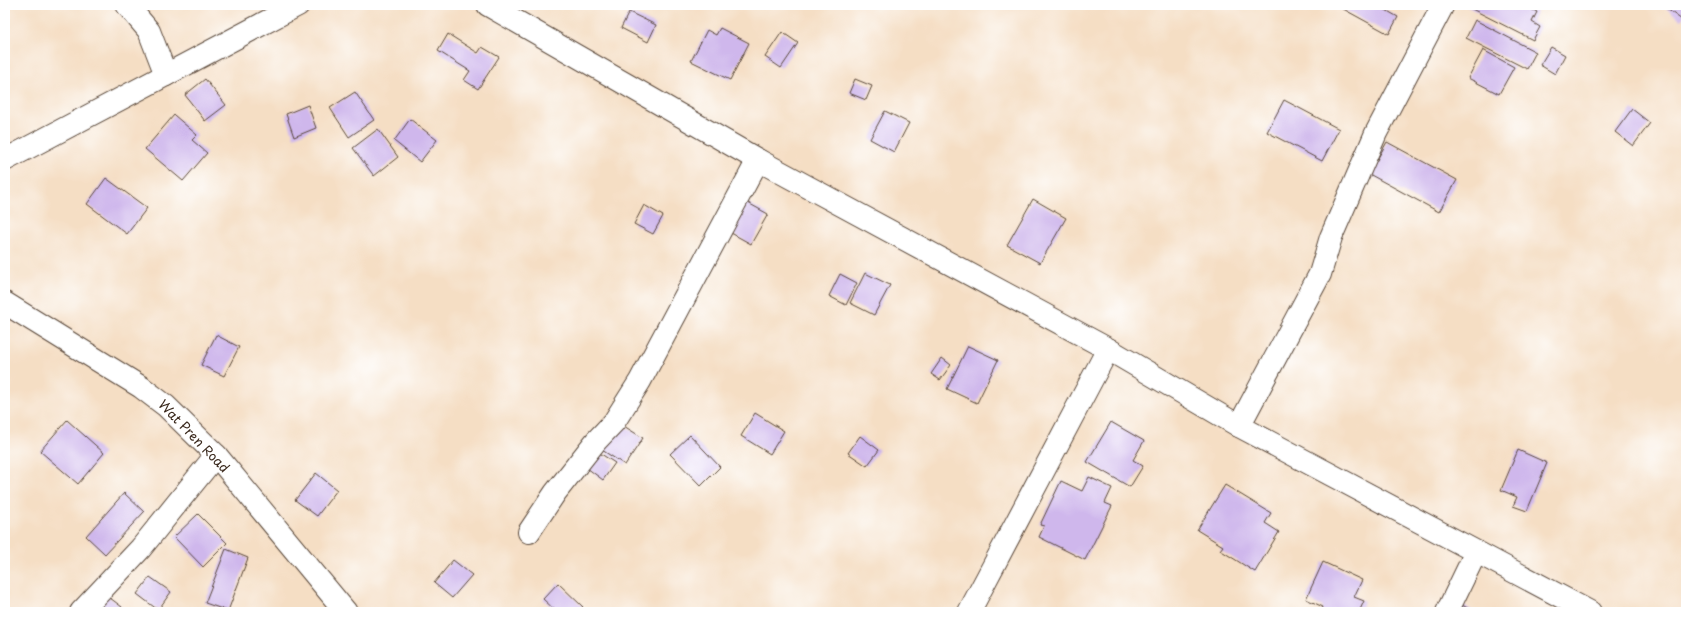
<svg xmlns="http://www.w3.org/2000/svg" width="1691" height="617" font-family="'Playpen Sans',sans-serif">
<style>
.building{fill:#cfb7ec}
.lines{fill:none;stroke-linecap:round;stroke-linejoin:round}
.minor-casing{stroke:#574537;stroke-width:24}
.tertiary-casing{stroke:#574537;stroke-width:24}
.minor{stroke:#fff;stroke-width:22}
.tertiary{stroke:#fff;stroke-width:22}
.labels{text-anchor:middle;stroke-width:3;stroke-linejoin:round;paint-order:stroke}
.street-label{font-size:13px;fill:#3b2a1e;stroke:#fff}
</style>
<rect width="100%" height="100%" fill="#fff"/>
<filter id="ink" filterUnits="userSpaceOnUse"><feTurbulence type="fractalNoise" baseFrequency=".025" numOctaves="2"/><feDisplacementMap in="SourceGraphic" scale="8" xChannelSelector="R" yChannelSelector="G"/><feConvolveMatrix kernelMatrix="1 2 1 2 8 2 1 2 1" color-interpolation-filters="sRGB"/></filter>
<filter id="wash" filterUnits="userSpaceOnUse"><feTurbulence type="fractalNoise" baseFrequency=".012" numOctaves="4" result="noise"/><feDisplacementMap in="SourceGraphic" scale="16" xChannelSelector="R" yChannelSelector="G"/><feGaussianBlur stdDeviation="0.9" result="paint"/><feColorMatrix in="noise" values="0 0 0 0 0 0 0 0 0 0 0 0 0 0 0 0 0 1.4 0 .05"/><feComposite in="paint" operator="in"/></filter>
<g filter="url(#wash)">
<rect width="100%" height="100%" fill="#f5dec4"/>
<g id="blocks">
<!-- building -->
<g class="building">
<polygon points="1336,5 1377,5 1398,17 1389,34"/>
<polygon points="1384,5 1394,5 1391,9"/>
<polygon points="1464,5 1523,5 1537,12 1532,22 1540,27 1533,40"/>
<polygon points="1664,5 1686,5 1686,15 1682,20 1663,6"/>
<polygon points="629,12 656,25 648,42 621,28"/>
<polygon points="1475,20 1536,52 1527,69 1466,38"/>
<polygon points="720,28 749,43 730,80 691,61 707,30 716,35"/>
<polygon points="782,32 798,43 781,68 765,57"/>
<polygon points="448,34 478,53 482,47 499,57 478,89 464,80 470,71 438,51"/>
<polygon points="1551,47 1565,55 1555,74 1540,65"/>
<polygon points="1483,50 1514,67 1499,94 1468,78"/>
<polygon points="205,79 226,105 205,121 185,95"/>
<polygon points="855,79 872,86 866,100 849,93"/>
<polygon points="355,92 374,120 349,137 330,108"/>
<polygon points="1284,100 1339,129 1322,161 1267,132"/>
<polygon points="308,105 316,128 294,137 286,114"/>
<polygon points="1632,109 1650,123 1633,146 1615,132"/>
<polygon points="885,111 909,123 894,152 870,139"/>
<polygon points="174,115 197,135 192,140 207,153 183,181 145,149"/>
<polygon points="410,119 437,140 420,162 394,141"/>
<polygon points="378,129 398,157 374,176 353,148"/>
<polygon points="1387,142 1457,180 1439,212 1369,174"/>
<polygon points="106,178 147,208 127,234 87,204"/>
<polygon points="739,198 768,214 751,244 722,228"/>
<polygon points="1033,199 1066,218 1040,263 1007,245"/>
<polygon points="644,205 663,216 653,234 634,224"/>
<polygon points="865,273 890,285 874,315 850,303"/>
<polygon points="840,274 857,283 846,305 829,296"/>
<polygon points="216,335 239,347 224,376 201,365"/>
<polygon points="968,346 998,360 977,403 947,389"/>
<polygon points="942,358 951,365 940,380 931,374"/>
<polygon points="755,413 784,431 770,454 741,436"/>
<polygon points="67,420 104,453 78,484 40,451"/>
<polygon points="1111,422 1144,441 1133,460 1143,466 1130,487 1087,462"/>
<polygon points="619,423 643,438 625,465 602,450"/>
<polygon points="690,435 720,467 701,486 670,454"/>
<polygon points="860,436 879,450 867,466 848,453"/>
<polygon points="1518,450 1547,463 1527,511 1513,506 1517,497 1501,490"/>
<polygon points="598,452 615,463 603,480 587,468"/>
<polygon points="316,473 337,490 317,516 295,500"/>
<polygon points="1089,477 1112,488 1105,503 1112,506 1085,560 1039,537 1044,526 1040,525 1061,481 1082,491"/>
<polygon points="1225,485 1271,513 1265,523 1279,532 1255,572 1220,550 1223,546 1197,530"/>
<polygon points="124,493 144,512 105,554 86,536"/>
<polygon points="198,514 227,543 203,567 174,537"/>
<polygon points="226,549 248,558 228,611 205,603"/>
<polygon points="453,560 472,575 452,598 434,583"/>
<polygon points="1323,562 1362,580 1354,597 1364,601 1359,612 1321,612 1323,607 1306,599"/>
<polygon points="150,577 171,592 158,610 137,594"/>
<polygon points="558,583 583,607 578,612 557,612 543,599"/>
<polygon points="102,592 122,607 119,612 87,612"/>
<polygon points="1462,605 1475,612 1459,612"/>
</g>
</g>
</g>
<g filter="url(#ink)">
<use href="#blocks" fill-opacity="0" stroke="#574537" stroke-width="1"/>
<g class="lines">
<defs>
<g id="minor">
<polyline points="127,5 149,31 166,75"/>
<polyline points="488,5 758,160 1108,349 1239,426 1590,612"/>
<polyline points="5,303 141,387 166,406 216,455 346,612"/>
<polyline points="1239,426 1320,274 1331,237 1376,133 1443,5"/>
<polyline points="529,532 555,493 596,441 614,422 640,381 758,160"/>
<polyline points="81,612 141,548 216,455"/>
<polyline points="969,612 1108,349"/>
<polyline points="1447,612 1476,552"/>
</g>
<polyline id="tertiary" points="5,160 298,5"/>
</defs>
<!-- minor casing -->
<use href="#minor" class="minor-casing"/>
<!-- tertiary casing -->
<use href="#tertiary" class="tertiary-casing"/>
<!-- minor -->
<use href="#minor" class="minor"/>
<!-- tertiary -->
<use href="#tertiary" class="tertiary"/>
</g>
</g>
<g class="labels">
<!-- street labels -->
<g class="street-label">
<text transform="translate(194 436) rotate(46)" y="5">Wat Pren Road</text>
</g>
</g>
<!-- margin -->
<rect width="1691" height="617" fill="none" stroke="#fff" stroke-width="20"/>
</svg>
